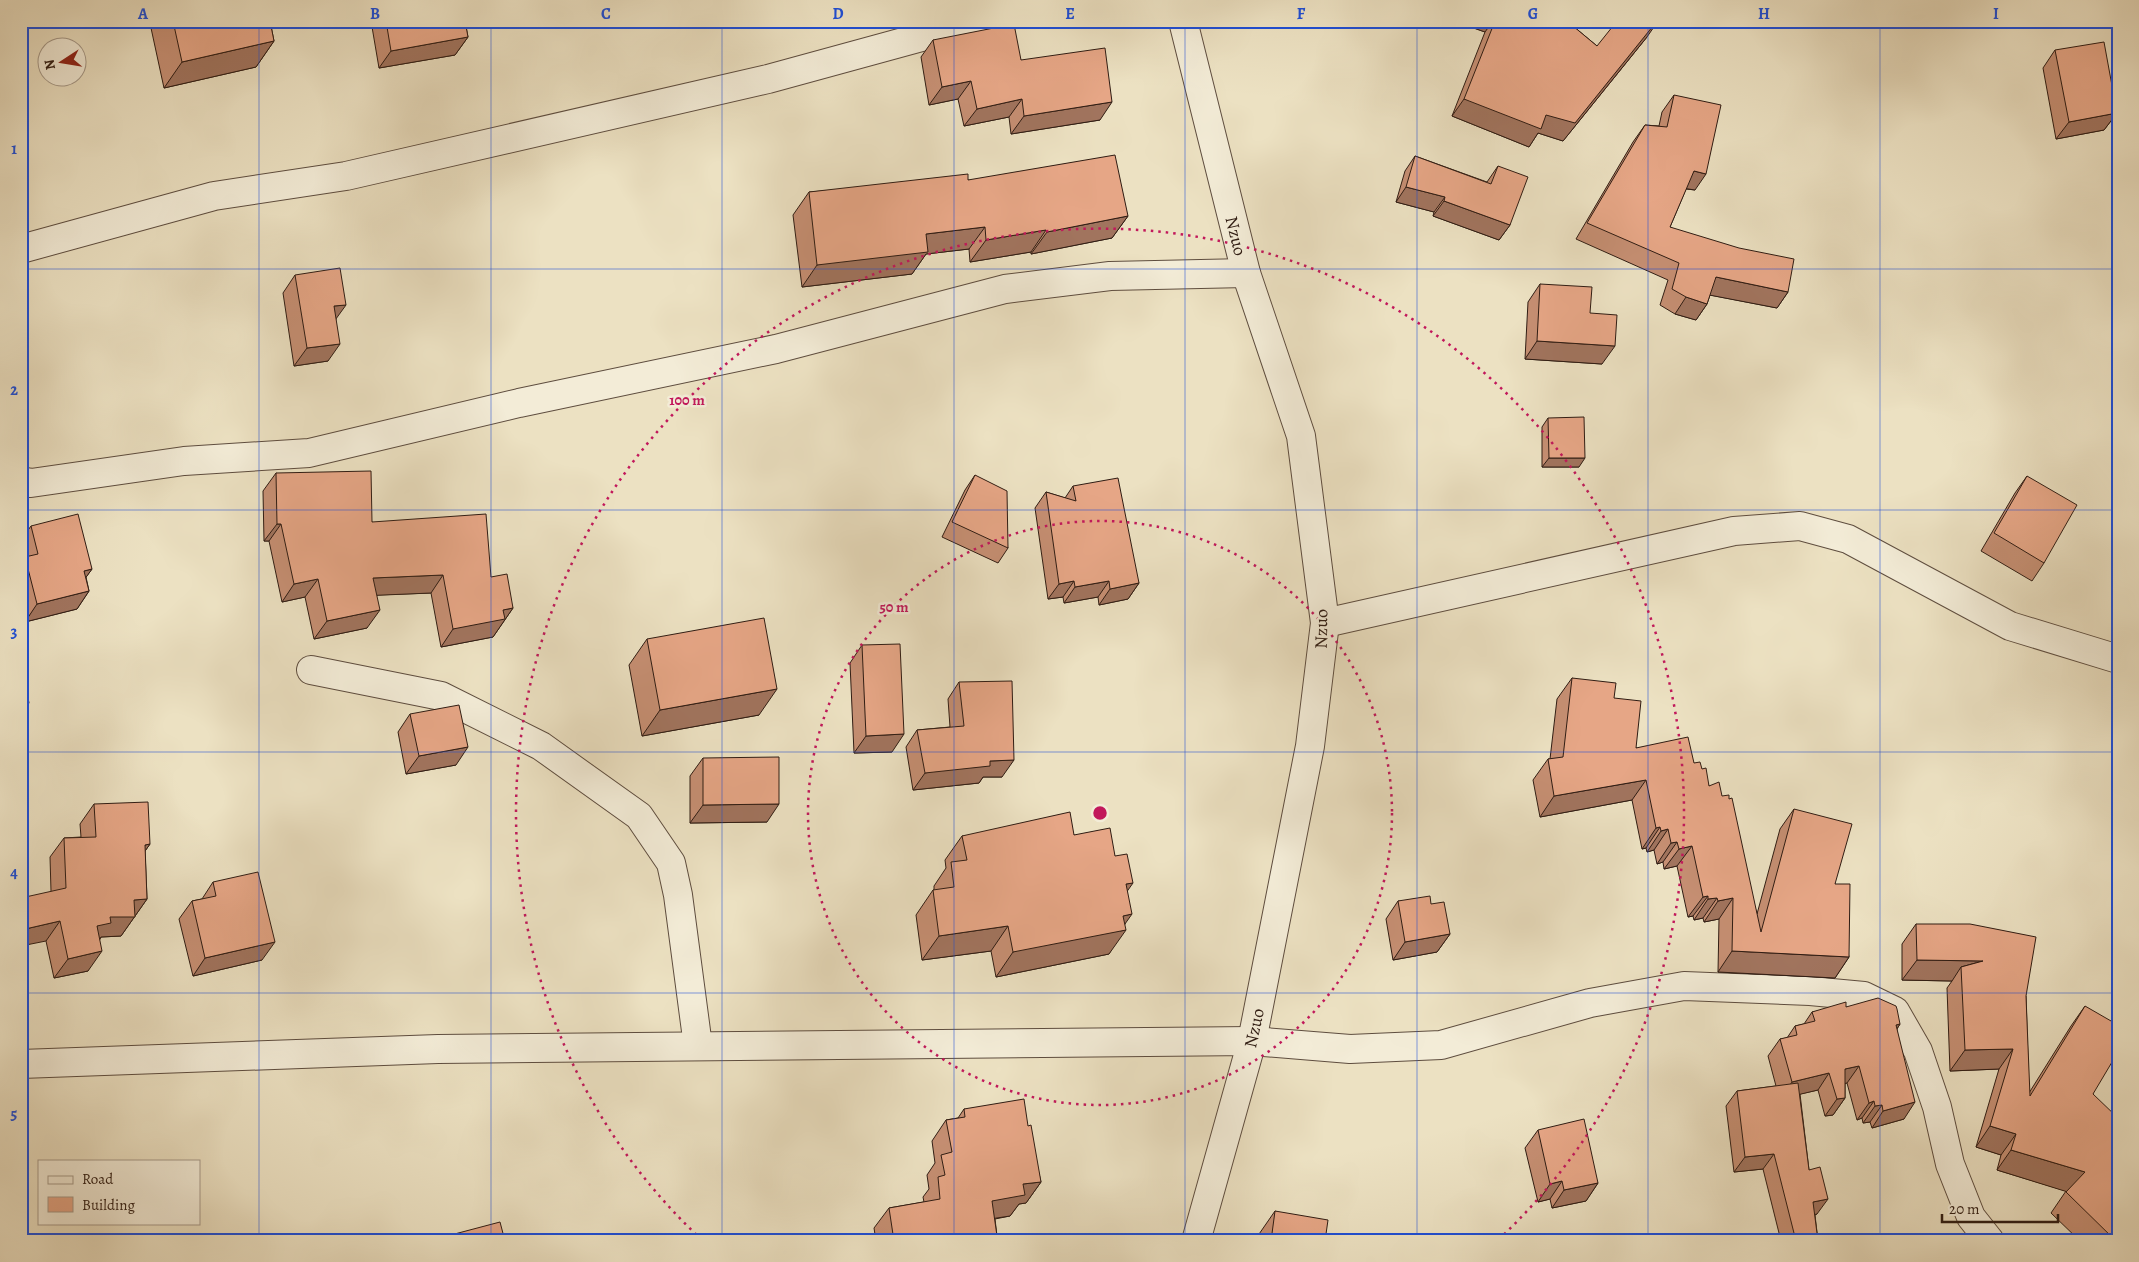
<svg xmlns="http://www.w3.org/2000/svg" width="2139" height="1262" font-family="Alegreya,serif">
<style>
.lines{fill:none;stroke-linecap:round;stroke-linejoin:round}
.minor-casing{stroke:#5e4d3f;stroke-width:30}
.minor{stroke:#f3ecd7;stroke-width:28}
.wall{fill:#c68f73;stroke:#2f1c13}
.shaded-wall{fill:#a1745e;stroke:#2f1c13}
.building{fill:#e6a686;stroke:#2f1c13}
.grid{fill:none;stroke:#1d4ed8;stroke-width:1;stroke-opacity:0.55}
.ring{fill:none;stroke:#c2185b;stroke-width:2.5;stroke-dasharray:2.5 5}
.labels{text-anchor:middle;stroke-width:5;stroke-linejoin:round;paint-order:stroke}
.street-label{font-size:18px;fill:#2f1c13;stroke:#f3ecd7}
.centre{fill:#c2185b;stroke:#f3ecd7;stroke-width:2.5}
.ring-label{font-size:15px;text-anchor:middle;font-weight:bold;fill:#c2185b;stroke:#f3ecd7;stroke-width:5;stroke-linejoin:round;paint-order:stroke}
.neatline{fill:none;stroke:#1d4ed8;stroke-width:2}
.grid-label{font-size:16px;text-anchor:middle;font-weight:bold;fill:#1d4ed8}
</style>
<rect width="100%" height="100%" fill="#ece1c2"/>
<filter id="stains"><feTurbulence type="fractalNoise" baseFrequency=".004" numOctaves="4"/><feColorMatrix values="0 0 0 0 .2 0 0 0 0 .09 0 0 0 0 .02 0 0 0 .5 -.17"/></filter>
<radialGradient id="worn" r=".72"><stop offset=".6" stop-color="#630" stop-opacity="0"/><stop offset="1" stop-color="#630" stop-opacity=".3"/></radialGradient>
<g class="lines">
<defs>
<g id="minor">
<polyline points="1183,21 1246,273 1301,436 1325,623 1310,746 1252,1041 1196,1241"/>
<polyline points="21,249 214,196 346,176 768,79 980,21"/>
<polyline points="21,481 31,483 184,461 309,453 519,403 776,349 1005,289 1110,276 1246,273"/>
<polyline points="1325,623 1734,531 1800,526 1848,539 2010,626 2118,659"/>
<polyline points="311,670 441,696 541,746 639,816 671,863 678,895 698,1046"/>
<polyline points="21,1064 438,1049 1252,1041 1350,1049 1441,1045 1590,1003 1684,986 1810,991 1864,996 1895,1011 1918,1051 1937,1107 1950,1164 1971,1217 1990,1241"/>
</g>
</defs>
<!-- minor casing -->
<use href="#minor" class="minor-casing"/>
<!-- minor -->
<use href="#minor" class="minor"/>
</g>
<!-- wall -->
<g class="wall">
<polygon points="156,21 270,21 274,41 256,67 164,88 151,28"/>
<polygon points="371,21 465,21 468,37 455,55 379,68"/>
<polygon points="1473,21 1567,21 1597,46 1647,37 1563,141 1538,133 1529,147 1452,116 1485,32 1471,27"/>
<polygon points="933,40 1021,60 1100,120 1011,134 1009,117 964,126 958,99 929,105 921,57"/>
<polygon points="2055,50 2117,113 2104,130 2056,139 2043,68"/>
<polygon points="1674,95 1695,190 1686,189 1670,227 1788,292 1777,308 1710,295 1707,304 1696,320 1675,314 1660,305 1668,280 1576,239 1633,142 1645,125 1659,126 1662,112"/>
<polygon points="1415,156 1487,182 1498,166 1510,225 1499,240 1433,216 1434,212 1396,202 1405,171"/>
<polygon points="968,180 1128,216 1112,238 1031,254 1031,252 970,262 969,249 926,254 912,274 802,287 793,215 809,192"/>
<polygon points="295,275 336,319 328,361 294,366 283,293"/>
<polygon points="1540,284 1590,313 1602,364 1525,359 1528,302"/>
<polygon points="1548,418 1579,467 1542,467 1542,427"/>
<polygon points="276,473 372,522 491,577 513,608 493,637 441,647 431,593 377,595 367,628 314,639 305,597 282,602 269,541 264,541 263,491"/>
<polygon points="975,475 1008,548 998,563 942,537 965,490"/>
<polygon points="2027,476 2044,563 2032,581 1981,551 2015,493"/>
<polygon points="1073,486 1139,583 1128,599 1099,605 1098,597 1064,603 1063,597 1048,599 1035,508 1046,492 1065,498"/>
<polygon points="31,526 92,569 86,577 89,591 77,609 25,622 21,608 21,563 23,560 21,554 21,540"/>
<polygon points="647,639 759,715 642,736 629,665"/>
<polygon points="862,645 892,752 854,753 850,663"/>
<polygon points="1572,678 1614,698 1636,748 1694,763 1702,769 1709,786 1722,796 1757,914 1780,829 1794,809 1835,884 1849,957 1835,978 1718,972 1719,919 1704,922 1703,918 1694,920 1693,916 1688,917 1677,866 1664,869 1663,862 1657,864 1654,850 1647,852 1646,848 1642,849 1632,800 1540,817 1533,780 1548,759 1550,759 1557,699"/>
<polygon points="959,682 1002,777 983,777 979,783 913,790 906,747 917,730 950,727 948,699"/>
<polygon points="410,714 456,765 406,774 398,732"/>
<polygon points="703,758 767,822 690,823 690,776"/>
<polygon points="94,804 150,844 145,851 147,899 121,936 101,937 100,939 88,971 54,978 46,941 51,891 50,857 64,838 81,837 80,824"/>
<polygon points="1074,835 1115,856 1127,890 1125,924 1109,954 996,977 991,951 922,960 916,915 933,890 934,890 934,886 946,868 945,860 962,836"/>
<polygon points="213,882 262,960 193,976 179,919 192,901 202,899"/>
<polygon points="1398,901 1431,904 1450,934 1437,952 1393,960 1386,919"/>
<polygon points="1916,924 2026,996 2029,1093 2071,1026 2085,1006 2093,1094 2118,1241 2080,1241 2051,1213 2066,1191 1997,1170 2001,1155 1976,1147 1999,1069 1950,1071 1947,988 1952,981 1902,980 1902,944"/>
<polygon points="1846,1007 1900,1024 1897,1029 1904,1119 1872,1128 1870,1122 1863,1123 1862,1118 1857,1120 1847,1083 1845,1083 1845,1098 1833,1115 1825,1116 1818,1090 1800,1094 1809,1170 1817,1214 1815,1215 1818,1241 1781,1241 1763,1169 1734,1172 1726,1106 1737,1091 1776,1086 1768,1056 1780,1039 1787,1038 1795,1026 1804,1024 1812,1012"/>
<polygon points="964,1109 1028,1126 1041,1182 1026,1203 1019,1204 1010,1216 995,1219 997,1236 994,1241 876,1241 874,1228 889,1208 924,1202 923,1197 929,1189 927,1175 935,1163 932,1141 946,1120 958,1118"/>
<polygon points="1538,1130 1598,1183 1586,1201 1552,1208 1550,1199 1538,1202 1525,1148"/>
<polygon points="1275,1211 1325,1241 1257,1241 1257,1237"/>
<polygon points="447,1236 505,1241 444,1241"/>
</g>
<!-- shaded-wall -->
<g class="shaded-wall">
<polygon points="1474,21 1493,21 1485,32 1471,27"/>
<polygon points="1658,21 1647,37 1563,141 1538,133 1529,147 1452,116 1464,99 1546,115"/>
<polygon points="468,37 455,55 379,68 391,51"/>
<polygon points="274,41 256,67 164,88 182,62"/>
<polygon points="971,81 958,99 929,105 942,87"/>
<polygon points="1022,99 1009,117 964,126 977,109"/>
<polygon points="1112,102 1100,120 1011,134 1024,116"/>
<polygon points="2117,113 2104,130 2056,139 2069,122"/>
<polygon points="1694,171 1706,174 1695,190 1682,188"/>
<polygon points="1406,187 1445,197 1434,212 1396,202"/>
<polygon points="1444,201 1510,225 1499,240 1433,216"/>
<polygon points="1128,216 1112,238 1031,254 1047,232"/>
<polygon points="985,227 969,249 926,254 912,274 802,287 817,265 926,234"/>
<polygon points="1046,230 1031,252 970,262 986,240"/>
<polygon points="1716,277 1788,292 1777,308 1704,294"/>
<polygon points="1686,297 1707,304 1696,320 1675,314"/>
<polygon points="346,305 333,323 334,306"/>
<polygon points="1537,341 1615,346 1602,364 1525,359"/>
<polygon points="340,344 328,361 294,366 307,348"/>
<polygon points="1549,458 1585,458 1579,467 1542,467"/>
<polygon points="277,524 281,524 269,541 264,541"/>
<polygon points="92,569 79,587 84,571"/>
<polygon points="443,575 431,593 360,596 373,578"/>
<polygon points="318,579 305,597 282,602 294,584"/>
<polygon points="1074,581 1063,597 1048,599 1059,584"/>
<polygon points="1109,581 1098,597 1064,603 1075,587"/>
<polygon points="1139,583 1128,599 1099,605 1110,589"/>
<polygon points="89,591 77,609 25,622 37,604"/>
<polygon points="513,608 493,637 441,647 453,629 503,610"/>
<polygon points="380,610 367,628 314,639 327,621"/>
<polygon points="777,689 759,715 642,736 660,710"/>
<polygon points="29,703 21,714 21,704"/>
<polygon points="904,734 892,752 854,753 866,736"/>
<polygon points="468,747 456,765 406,774 419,756"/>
<polygon points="1014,760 1002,777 983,777 979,783 913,790 925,773 990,761"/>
<polygon points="1646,780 1632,800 1540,817 1554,796"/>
<polygon points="779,804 767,822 690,823 703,805"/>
<polygon points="1660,827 1646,848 1642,849 1656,828"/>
<polygon points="1668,829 1654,850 1647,852 1661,831"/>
<polygon points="1677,842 1663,862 1657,864 1671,843"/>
<polygon points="150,844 136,864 145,845"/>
<polygon points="1692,846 1677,866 1664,869 1679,849"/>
<polygon points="1133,883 1116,907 1126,884"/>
<polygon points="1708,896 1693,916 1688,917 1703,897"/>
<polygon points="1717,898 1703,918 1694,920 1708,899"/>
<polygon points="1733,898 1719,919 1704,922 1718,901"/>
<polygon points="147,899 121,936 101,937 97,943 97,926 134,900"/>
<polygon points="1132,914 1120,931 1126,930 1109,954 996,977 1013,952 1123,916"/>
<polygon points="60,921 46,941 21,946 21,930"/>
<polygon points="1008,926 991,951 922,960 939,936"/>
<polygon points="1450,934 1437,952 1393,960 1405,942"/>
<polygon points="275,942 262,960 193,976 205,958"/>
<polygon points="102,951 88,971 54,978 68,959"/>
<polygon points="1732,951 1849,957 1835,978 1718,972"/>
<polygon points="1917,960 1983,961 1961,967 1952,981 1902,980"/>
<polygon points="1900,1024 1889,1041 1896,1025"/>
<polygon points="2013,1049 1999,1069 1950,1071 1965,1050"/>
<polygon points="1859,1066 1847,1083 1834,1086 1845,1069"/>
<polygon points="1829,1073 1818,1090 1780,1099 1792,1082"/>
<polygon points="1845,1098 1833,1115 1825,1116 1837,1099"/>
<polygon points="1874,1101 1862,1118 1857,1120 1869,1103"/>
<polygon points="1915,1102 1904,1119 1872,1128 1883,1111"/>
<polygon points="1882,1105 1870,1122 1863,1123 1875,1106"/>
<polygon points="1990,1126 2016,1134 2001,1155 1976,1147"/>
<polygon points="2011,1150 2085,1172 2071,1193 1997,1170"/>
<polygon points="1774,1154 1763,1169 1734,1172 1745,1157"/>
<polygon points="1562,1181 1550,1199 1538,1202 1550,1184"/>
<polygon points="1041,1182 1026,1203 1019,1204 1010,1216 977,1221 992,1201 1023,1184"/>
<polygon points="1598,1183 1586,1201 1552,1208 1564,1190"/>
<polygon points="1828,1199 1817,1214 1802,1218 1813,1202"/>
<polygon points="997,1236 994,1241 969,1241"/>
</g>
<!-- building -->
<g class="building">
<polygon points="173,21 270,21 274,41 182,62"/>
<polygon points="386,21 465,21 468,37 391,51"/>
<polygon points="1495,21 1567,21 1597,46 1617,21 1657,21 1575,123 1546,115 1541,129 1464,99"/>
<polygon points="1014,24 1021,60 1105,48 1112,102 1024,116 1022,99 977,109 971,81 942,87 933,40"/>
<polygon points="2104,42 2117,113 2069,122 2055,50"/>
<polygon points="1674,95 1721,105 1706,174 1694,171 1670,227 1739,248 1794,259 1788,292 1716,277 1707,304 1686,297 1672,289 1679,263 1587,223 1645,125 1667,127"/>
<polygon points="1115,155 1128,216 1047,232 1046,230 986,240 985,227 926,234 928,252 817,265 809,192 968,174 968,180"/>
<polygon points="1415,156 1491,184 1498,166 1528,177 1510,225 1444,201 1445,197 1406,187"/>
<polygon points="340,268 346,305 334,306 340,344 307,348 295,275"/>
<polygon points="1540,284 1592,287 1590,313 1617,315 1615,346 1537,341"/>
<polygon points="1584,417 1585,458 1549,458 1548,418"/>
<polygon points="371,471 372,522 486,514 491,577 507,574 513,608 503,610 505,619 453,629 443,575 373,578 380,610 327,621 318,579 294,584 281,524 277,524 276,473"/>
<polygon points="975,475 1007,491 1008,548 952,522"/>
<polygon points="2027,476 2077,505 2044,563 1994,533"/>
<polygon points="1118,478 1139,583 1110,589 1109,581 1075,587 1074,581 1059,584 1046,492 1076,501 1073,486"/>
<polygon points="78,514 92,569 84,571 89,591 37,604 25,557 38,554 31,526"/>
<polygon points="764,618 777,689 660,710 647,639"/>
<polygon points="900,644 904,734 866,736 862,645"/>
<polygon points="21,666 22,666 29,703 21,704"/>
<polygon points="1572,678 1616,683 1614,698 1641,701 1636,748 1688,737 1694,763 1700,762 1702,769 1706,768 1709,786 1719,782 1722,796 1729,795 1729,799 1732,798 1761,932 1794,809 1852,824 1835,884 1850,884 1849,957 1732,951 1733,898 1718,901 1717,898 1708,899 1708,896 1703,897 1692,846 1679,849 1677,842 1671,843 1668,829 1661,831 1660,827 1656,828 1646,780 1554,796 1548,759 1563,757"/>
<polygon points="1012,681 1014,760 990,761 990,766 925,773 917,730 964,726 959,682"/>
<polygon points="459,705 468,747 419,756 410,714"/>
<polygon points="779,757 779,804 703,805 703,758"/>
<polygon points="148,802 150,844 145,845 147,899 134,900 135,917 110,917 111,923 97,926 102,951 68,959 60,921 21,930 21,898 66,888 64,838 96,837 94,804"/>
<polygon points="1070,812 1074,835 1110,828 1115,856 1127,854 1133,883 1126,884 1132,914 1123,916 1126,930 1013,952 1008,926 939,936 933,890 954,887 951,862 967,860 962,836"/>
<polygon points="258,872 275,942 205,958 192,901 216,896 213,882"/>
<polygon points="1430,896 1431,904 1444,902 1450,934 1405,942 1398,901"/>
<polygon points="1916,924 1970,924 2036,937 2026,996 2030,1096 2085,1006 2118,1025 2118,1052 2093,1094 2118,1118 2118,1241 2116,1241 2066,1192 2085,1172 2011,1150 2016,1134 1990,1126 2013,1049 1965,1050 1961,967 1983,961 1917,960"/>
<polygon points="1878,998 1896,1006 1897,1009 1900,1024 1896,1025 1915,1102 1883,1111 1882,1105 1875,1106 1874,1101 1869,1103 1859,1066 1845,1069 1845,1098 1837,1099 1829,1073 1792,1082 1780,1039 1797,1035 1795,1026 1815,1021 1812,1012 1846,1002 1846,1007"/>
<polygon points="1798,1083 1809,1170 1820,1167 1828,1199 1813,1202 1818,1241 1796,1241 1774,1154 1745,1157 1737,1091"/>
<polygon points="1024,1099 1028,1126 1031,1125 1041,1182 1023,1184 1025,1195 992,1201 997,1236 969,1241 894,1241 889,1208 940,1199 938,1177 945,1175 941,1155 952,1152 946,1120 965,1117 964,1109"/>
<polygon points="1584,1119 1598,1183 1564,1190 1562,1181 1550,1184 1538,1130"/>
<polygon points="1275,1211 1328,1220 1325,1241 1271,1241"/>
<polygon points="500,1222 505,1241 449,1241 447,1236"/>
</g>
<!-- grid -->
<path class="grid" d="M259 21V1241M491 21V1241M722 21V1241M954 21V1241M1185 21V1241M1417 21V1241M1648 21V1241M1880 21V1241M21 269H2118M21 510H2118M21 752H2118M21 993H2118"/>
<!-- distance rings -->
<g class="ring">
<circle cx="1100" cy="813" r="292"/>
<path d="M702 1240A584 584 0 1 1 1498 1240"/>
</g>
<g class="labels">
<!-- street labels -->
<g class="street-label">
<text transform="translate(1236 236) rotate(76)" y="6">Nzuo</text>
<text transform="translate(1321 629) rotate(-89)" y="6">Nzuo</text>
<text transform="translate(1254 1028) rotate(-78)" y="6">Nzuo</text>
</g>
</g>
<circle cx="1100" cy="813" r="8" class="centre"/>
<g class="ring-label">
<text x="687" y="405">100 m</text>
<text x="894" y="612">50 m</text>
</g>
<!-- margin -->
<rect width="2139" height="1262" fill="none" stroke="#ece1c2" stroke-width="55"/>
<!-- legend -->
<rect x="38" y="1160" width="162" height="65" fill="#f3ecd7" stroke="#a59989"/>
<rect x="48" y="1176" width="25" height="8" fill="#f3ecd7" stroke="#a59989"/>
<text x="82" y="1184" font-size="15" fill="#2f1c13">Road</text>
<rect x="48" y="1197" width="25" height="15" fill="#e6a686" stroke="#a59989"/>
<text x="82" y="1210" font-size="15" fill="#2f1c13">Building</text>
<!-- north arrow -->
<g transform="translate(62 62) rotate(258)"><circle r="24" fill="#f3ecd7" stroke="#a59989"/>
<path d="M0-4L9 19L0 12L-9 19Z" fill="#8f2418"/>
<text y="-8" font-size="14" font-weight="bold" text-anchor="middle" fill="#2f1c13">N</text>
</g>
<!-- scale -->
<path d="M1942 1214v8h116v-8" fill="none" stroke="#2f1c13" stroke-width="2.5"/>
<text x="1949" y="1214" font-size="15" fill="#2f1c13" stroke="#f3ecd7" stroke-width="4" paint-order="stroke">20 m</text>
<rect x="28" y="28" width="2084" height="1206" class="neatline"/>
<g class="grid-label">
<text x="143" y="19">A</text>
<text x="375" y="19">B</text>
<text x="606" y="19">C</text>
<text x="838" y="19">D</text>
<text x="1070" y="19">E</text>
<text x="1301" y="19">F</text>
<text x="1533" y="19">G</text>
<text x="1764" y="19">H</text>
<text x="1996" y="19">I</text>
<text x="14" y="154">1</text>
<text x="14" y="395">2</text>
<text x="14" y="637">3</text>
<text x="14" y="878">4</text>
<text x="14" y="1119">5</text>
</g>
<rect width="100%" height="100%" filter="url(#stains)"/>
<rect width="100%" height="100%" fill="url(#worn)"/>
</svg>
